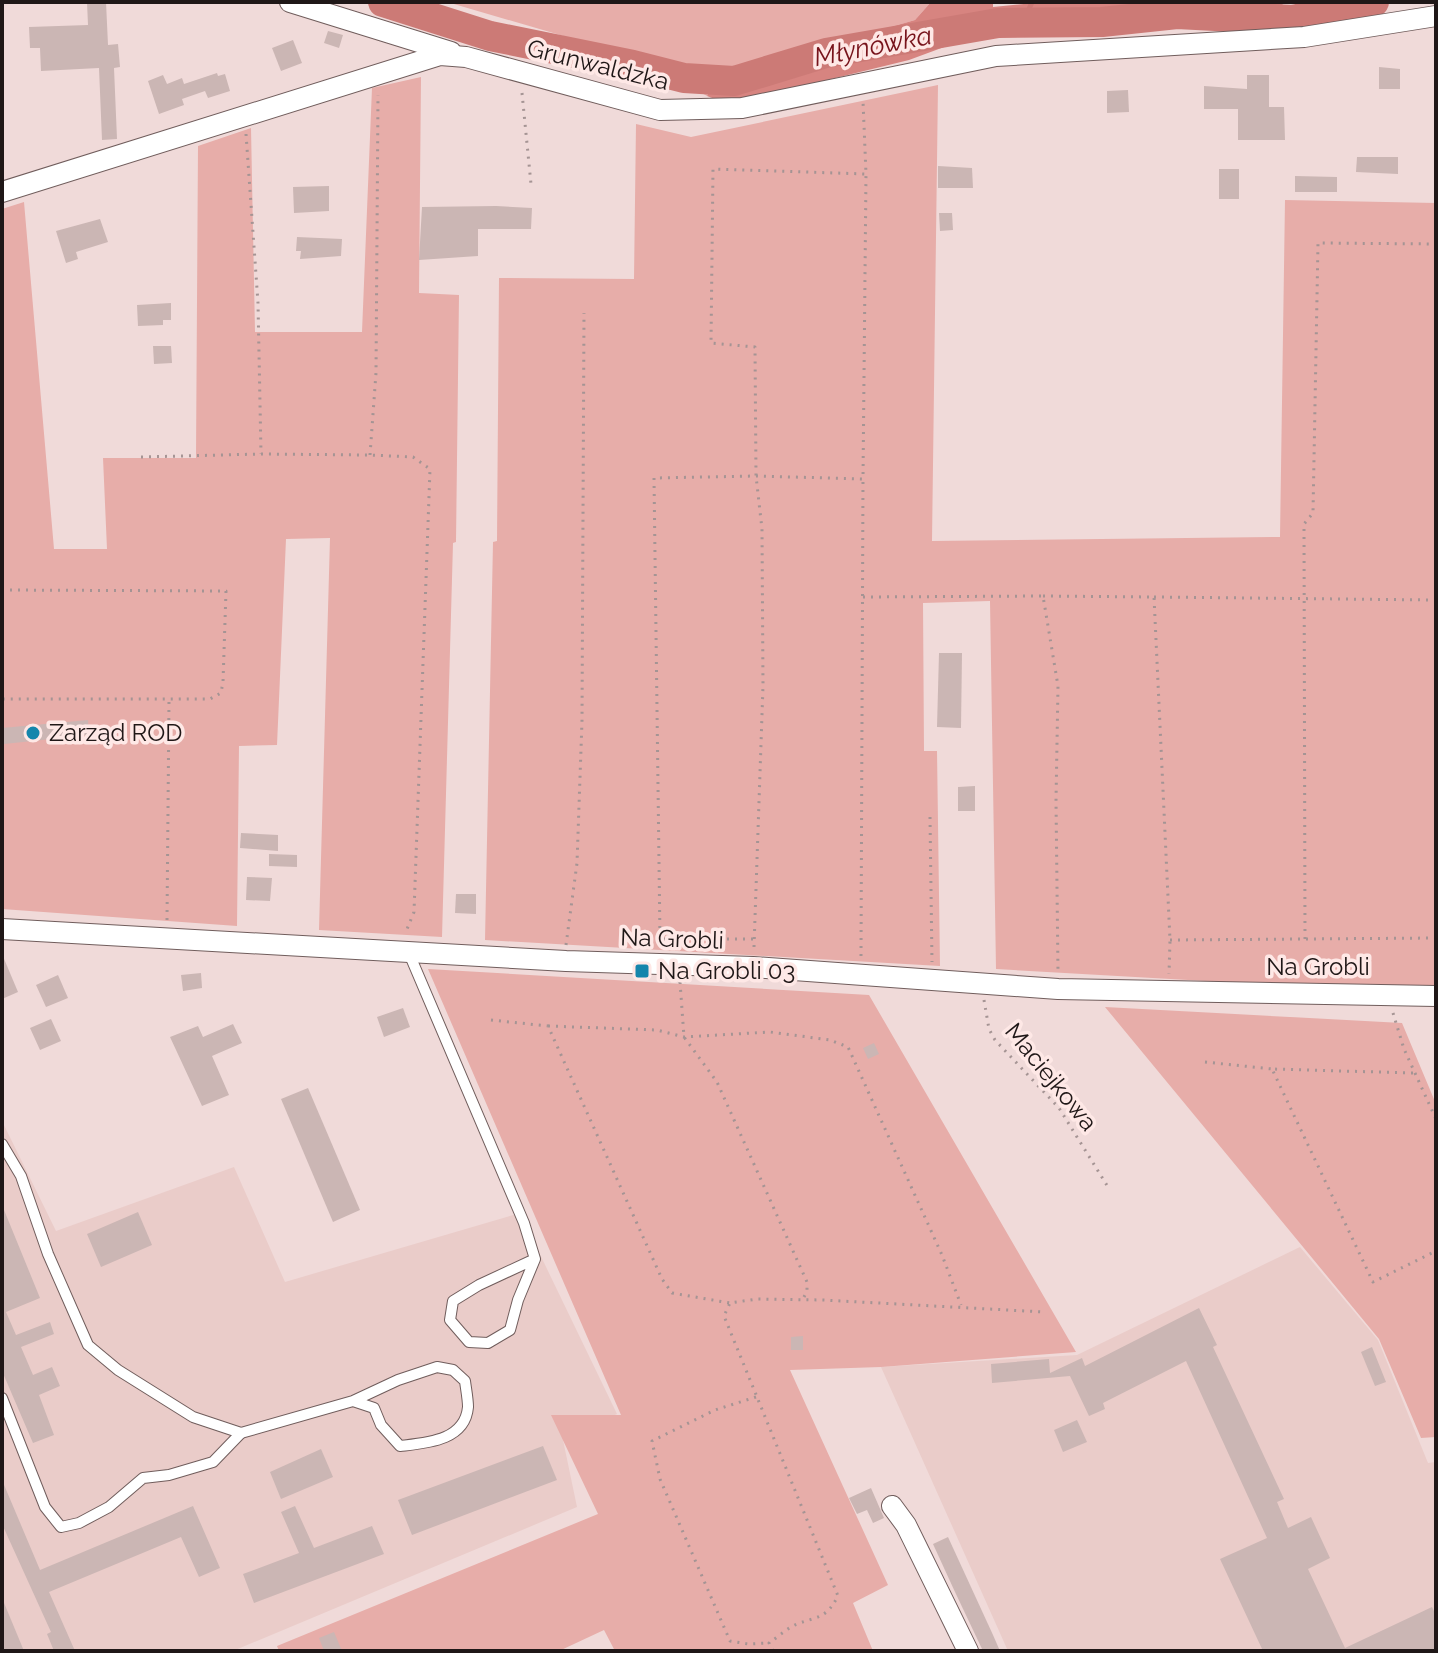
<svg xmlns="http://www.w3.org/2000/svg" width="1438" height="1653" font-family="Raleway,sans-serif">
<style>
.built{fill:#eaccc9}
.green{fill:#e7ada9}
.forest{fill:#d78480}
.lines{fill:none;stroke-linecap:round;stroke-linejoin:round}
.stream{stroke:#cc7a76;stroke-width:5}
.river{stroke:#cc7a76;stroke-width:30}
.building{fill:#cbb6b4}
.lane-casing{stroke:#705d5c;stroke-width:12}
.street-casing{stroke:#705d5c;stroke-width:22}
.path{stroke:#a59494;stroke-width:3;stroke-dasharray:2 6;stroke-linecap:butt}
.lane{stroke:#fff;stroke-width:10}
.street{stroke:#fff;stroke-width:20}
.poi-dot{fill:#1586ac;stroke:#fee8e6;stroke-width:3}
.labels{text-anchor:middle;stroke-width:7;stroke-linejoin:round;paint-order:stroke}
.street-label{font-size:24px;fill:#1f1717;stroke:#fee8e6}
.poi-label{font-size:24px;fill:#1f1717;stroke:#fee8e6;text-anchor:start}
.water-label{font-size:26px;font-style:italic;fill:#77131b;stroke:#fee8e6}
</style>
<rect width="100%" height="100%" fill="#f0dad9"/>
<!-- built -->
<g class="built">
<polygon points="2,1121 56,1231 234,1167 285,1282 520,1213 617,1414 563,1440 577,1507 233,1651 6,1651 2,1641"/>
<polygon points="1300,1247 1378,1340 1428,1463 1436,1462 1436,1651 1008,1651 881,1367 1077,1355"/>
</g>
<!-- green -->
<g class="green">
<polygon points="447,2 931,2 915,20 717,77 707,96 642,59"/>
<polygon points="421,77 419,293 459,295 456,542 453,543 442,937 319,930 330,538 286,539 277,745 239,746 237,926 2,909 2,209 24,202 54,549 107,549 103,458 196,458 198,146 251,128 255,332 362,332 372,88"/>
<polygon points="938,85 932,541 1280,537 1285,200 1436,203 1436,994 996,969 990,601 923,603 924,751 937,751 940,966 485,940 493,542 497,541 499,278 634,279 636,124 691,137"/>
<polygon points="428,969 869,995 1076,1352 881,1367 790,1370 888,1585 853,1603 873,1651 615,1651 604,1630 559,1651 279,1651 277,1646 598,1514 551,1415 621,1415"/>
<polygon points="1105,1007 1402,1023 1436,1104 1436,1437 1421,1438 1379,1339"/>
</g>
<!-- forest -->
<g class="forest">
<polygon points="931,2 993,2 993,7 1044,2 1133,2 1096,33 982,33 909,60 774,93 725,103 707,96 717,77 915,20"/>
<polygon points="1179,2 1281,2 1289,15 1214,18 1165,27"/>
</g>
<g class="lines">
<!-- stream -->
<polyline class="stream" points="1023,23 1032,2"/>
<!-- river -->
<polyline class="river" points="383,2 490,36 633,65 684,78 734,81 826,53 998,23 1102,22 1177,14 1293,20 1374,2"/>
</g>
<!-- building -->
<g class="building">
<polygon points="87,2 106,2 108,45 118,44 120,67 114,68 117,139 102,140 99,68 41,71 40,48 30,48 29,27 88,25"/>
<polygon points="328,31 343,35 339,48 324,43"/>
<polygon points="293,40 302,63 281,71 272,48"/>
<polygon points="1379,67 1400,69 1400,89 1379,89"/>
<polygon points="217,73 218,76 225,74 230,91 208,98 205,91 182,99 184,105 159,114 148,81 163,75 167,84 182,78 184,84"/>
<polygon points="1247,75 1269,75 1269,107 1284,107 1285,140 1238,140 1238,109 1204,109 1204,86 1247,89"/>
<polygon points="1128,90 1129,112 1107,113 1107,91"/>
<polygon points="1357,157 1398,157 1398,174 1356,172"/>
<polygon points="938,166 972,168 973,188 938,188"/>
<rect x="1219" y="169" width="20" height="30"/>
<polygon points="1295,176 1337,177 1337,192 1295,192"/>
<polygon points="329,186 329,211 294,213 293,187"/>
<polygon points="496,206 532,208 531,229 478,229 478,256 419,260 422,207"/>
<polygon points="939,213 952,213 953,230 940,231"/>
<polygon points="100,219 108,242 76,252 78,259 66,263 56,231"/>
<polygon points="297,237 342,239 341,256 300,259 301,251 296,251"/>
<polygon points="171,303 171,320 163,320 163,325 138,326 137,305"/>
<polygon points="153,346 171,346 172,363 154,364"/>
<polygon points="939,653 962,653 961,728 937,727"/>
<polygon points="88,720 89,735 4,744 2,728"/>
<polygon points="975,786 975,811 958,811 958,787"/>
<polygon points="241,833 278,835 278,851 240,848"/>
<polygon points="269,854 297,855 297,867 269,866"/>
<polygon points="247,877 272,878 270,901 246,900"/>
<polygon points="456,894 476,894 476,914 455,913"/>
<polygon points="2,954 18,992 2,999"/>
<polygon points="201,973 202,988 183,991 181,975"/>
<polygon points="58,975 68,998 46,1007 36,985"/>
<polygon points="403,1008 410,1027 384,1037 377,1017"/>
<polygon points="51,1019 61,1041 40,1050 30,1028"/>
<polygon points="233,1024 242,1043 212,1056 229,1095 202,1106 170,1037 198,1026 203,1037"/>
<polygon points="874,1043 879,1054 868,1059 863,1048"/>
<polygon points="308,1088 360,1210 333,1222 281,1099"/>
<polygon points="2,1205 40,1298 6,1312 16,1335 50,1322 54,1334 21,1347 33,1375 52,1367 60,1386 39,1395 54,1435 33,1443 2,1371"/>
<polygon points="138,1212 152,1245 101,1267 87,1234"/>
<polygon points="1199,1308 1217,1345 1213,1347 1284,1499 1277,1502 1288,1528 1311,1517 1330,1558 1308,1569 1345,1648 1432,1607 1436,1615 1436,1651 1263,1651 1220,1559 1267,1538 1186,1361 1103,1403 1105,1409 1089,1416 1070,1376 992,1383 991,1364 1049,1359 1050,1373 1082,1358 1085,1366"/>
<polygon points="803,1336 803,1350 791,1350 791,1337"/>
<polygon points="1372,1347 1386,1382 1375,1386 1361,1352"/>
<polygon points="1077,1420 1087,1442 1063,1452 1054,1430"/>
<polygon points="543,1446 557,1480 412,1535 398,1500"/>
<polygon points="321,1449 333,1477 281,1499 270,1472"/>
<polygon points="2,1480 40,1570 193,1506 220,1568 199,1577 181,1537 49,1592 75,1651 54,1651 47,1634 51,1632 2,1524"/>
<polygon points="871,1488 884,1518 873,1523 867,1510 857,1514 849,1498"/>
<polygon points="295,1506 314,1548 372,1526 384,1554 254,1603 243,1574 299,1553 281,1512"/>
<polygon points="948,1537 993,1635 1000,1651 983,1651 955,1592 933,1544"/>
<polygon points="2,1598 24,1651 2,1651"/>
<polygon points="334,1632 342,1651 324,1651 319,1638"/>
</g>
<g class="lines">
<defs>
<g id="lane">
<polyline points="408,951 524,1223 535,1259 518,1300 510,1330 488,1343 469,1342 450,1320 453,1301 479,1285 535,1259"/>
<path d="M2 1144 21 1176 48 1254 88 1345 118 1370 193 1417 241 1433 353 1401 398 1380 437 1367 453 1370 465 1381C466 1389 468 1399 468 1407 465 1441 426 1443 400 1446L381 1425 374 1408 353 1401"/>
<polyline points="2,1398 45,1507 61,1527 79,1523 109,1507 143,1478 169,1475 213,1462 241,1433"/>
</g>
<g id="street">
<polyline points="290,2 451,52"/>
<polyline points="2,192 440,55 466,57 660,110 742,108 996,56 1304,37 1436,16"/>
<polyline points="2,929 566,961 753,967 1058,989 1436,996"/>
<polyline points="892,1506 906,1525 968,1651"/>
</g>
</defs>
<!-- lane casing -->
<use href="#lane" class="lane-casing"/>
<!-- street casing -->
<use href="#street" class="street-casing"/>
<!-- path -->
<g class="path">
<polyline points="522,93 531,184"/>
<polyline points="246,134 258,303 261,454"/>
<polyline points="370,455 376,373 378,95"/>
<polyline points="141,457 261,454 370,455 413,457 430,469 414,912 405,934"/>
<polyline points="2,590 226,591 223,682 221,693 210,699 2,699"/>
<polyline points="1043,596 1154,597 1170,940 1169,974"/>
<polyline points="863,597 1043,596 1058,686 1056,801 1058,972"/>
<polyline points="1154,597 1436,600"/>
<polyline points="930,817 932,962"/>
<polyline points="167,920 169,700"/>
<polyline points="753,939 660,939 654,478 756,476 863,479 866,174"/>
<polyline points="1305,939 1304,524 1313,513 1318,243 1436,244"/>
<polyline points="1170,940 1436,938"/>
<polyline points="566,945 577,863 582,721 584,313"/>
<polyline points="754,947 763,686 762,529 756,476 755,347 711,343 713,169 866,174 863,101"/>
<polyline points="861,956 863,480"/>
<polyline points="680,982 684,1037 717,1082 807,1282 807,1291 803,1299"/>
<polyline points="984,1000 989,1029 995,1040 1059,1108 1108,1187"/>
<polyline points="1393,1013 1404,1049 1436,1119"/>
<polyline points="491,1020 548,1026 662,1279 672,1293 730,1303"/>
<polyline points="548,1026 657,1030 684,1037 770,1032 830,1040 848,1047 942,1255 961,1305"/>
<polyline points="1205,1062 1272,1069"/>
<polyline points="1413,1073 1272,1069 1373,1282 1436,1251"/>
<polyline points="756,1397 715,1410 652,1441 660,1479 730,1641 748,1644 769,1643"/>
<path d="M773 1651 769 1643C778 1637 787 1628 797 1624 818 1616 826 1619 838 1596L724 1316 730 1303 757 1299 823 1300 1044 1312"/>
</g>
<!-- lane -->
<use href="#lane" class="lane"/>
<!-- street -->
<use href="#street" class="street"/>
</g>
<!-- markers -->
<g class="poi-dot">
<circle cx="33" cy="733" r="8"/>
<rect x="634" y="963" width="16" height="16" rx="4"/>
</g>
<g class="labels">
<!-- street labels -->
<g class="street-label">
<text transform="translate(598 65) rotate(14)" y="8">Grunwaldzka</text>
<text transform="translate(672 939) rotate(2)" y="8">Na Grobli</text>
<text x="1318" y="975">Na Grobli</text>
<text transform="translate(1051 1077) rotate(51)" y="8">Maciejkowa</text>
</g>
<!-- poi labels -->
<g class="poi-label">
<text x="49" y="741">Zarząd ROD</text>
<text x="658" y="979">Na Grobli 03</text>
</g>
<!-- water labels -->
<g class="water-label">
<text transform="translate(873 46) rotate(-11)" y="9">Młynówka</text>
</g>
</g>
<!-- border -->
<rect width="1438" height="1653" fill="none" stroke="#1f1717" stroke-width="8"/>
</svg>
